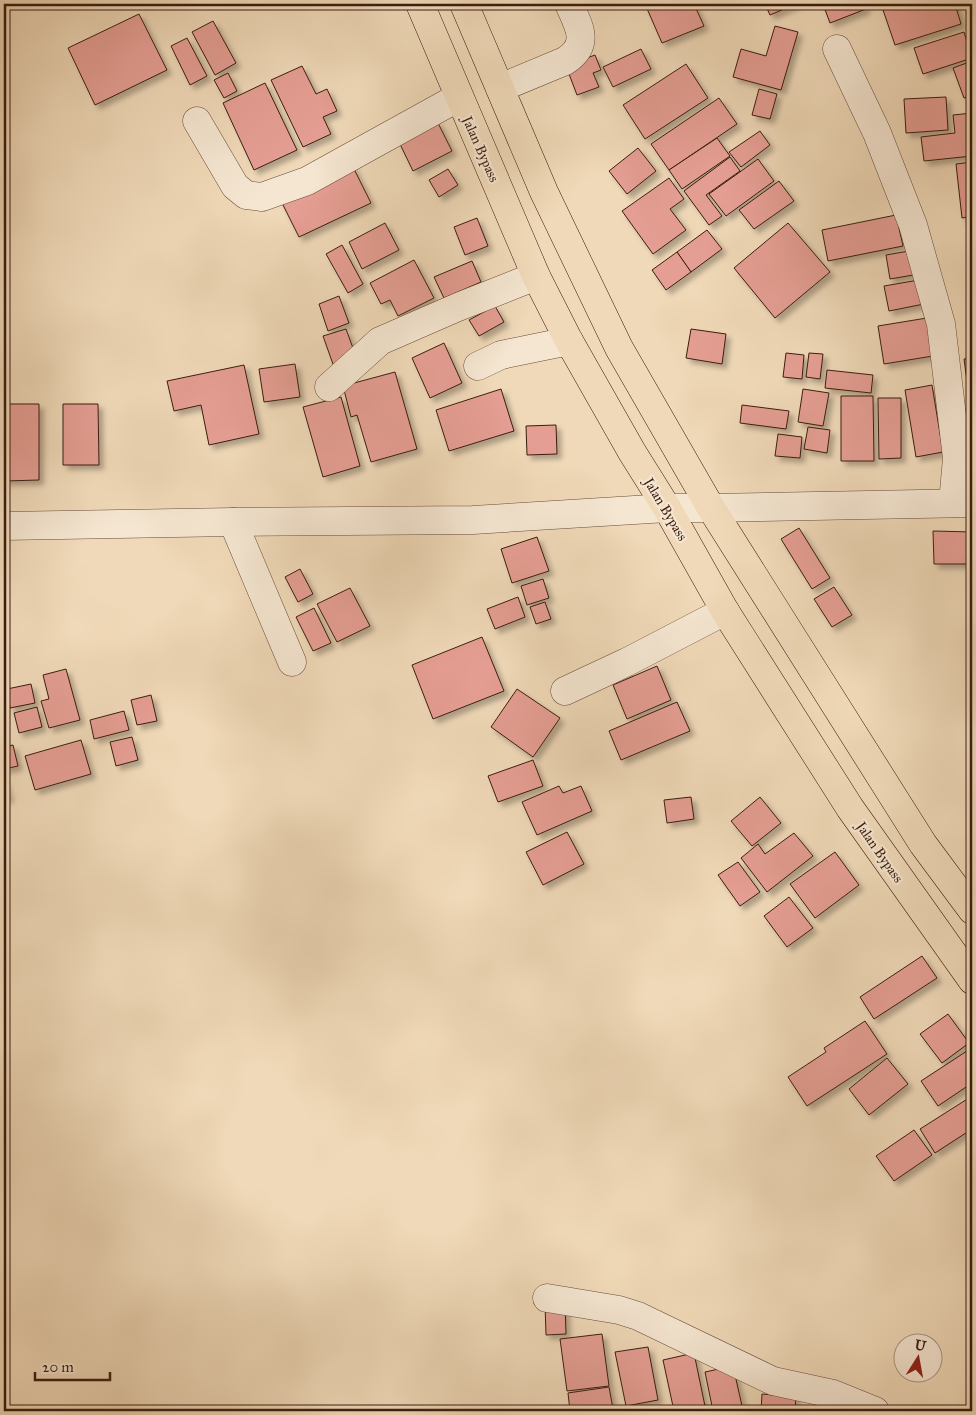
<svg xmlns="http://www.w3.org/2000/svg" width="976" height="1415" font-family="'IM FELL Great Primer',serif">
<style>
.building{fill:#e59e93;stroke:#3b1c10;filter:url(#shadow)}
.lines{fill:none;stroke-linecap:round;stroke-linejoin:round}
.minor-casing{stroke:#684b3a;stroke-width:29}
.highway-casing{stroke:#3b1c10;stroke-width:29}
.minor{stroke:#f5e6d1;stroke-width:28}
.highway{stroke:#f0d9b8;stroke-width:28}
.labels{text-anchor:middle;stroke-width:4.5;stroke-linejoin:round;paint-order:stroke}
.street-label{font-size:14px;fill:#3b1c10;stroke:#f5e6d1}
</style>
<defs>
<filter id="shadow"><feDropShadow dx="4.5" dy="4.5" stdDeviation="2.5" flood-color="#0004"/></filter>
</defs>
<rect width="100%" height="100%" fill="#f0d9b8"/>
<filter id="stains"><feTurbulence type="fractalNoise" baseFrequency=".004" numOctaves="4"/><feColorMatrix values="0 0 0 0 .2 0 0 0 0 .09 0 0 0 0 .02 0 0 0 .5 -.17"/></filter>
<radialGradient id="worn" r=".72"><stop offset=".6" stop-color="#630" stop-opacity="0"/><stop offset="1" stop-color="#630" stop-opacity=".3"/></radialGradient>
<!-- building -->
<g class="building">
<polygon points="645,4 694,4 704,26 662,43"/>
<polygon points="765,4 796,4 770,15"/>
<polygon points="823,4 864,4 866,9 830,23"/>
<polygon points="881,4 955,4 961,24 895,45"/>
<polygon points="139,14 167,70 95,105 68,48"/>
<polygon points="213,21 236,63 215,75 192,32"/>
<polygon points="775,26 798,32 781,90 733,77 741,49 766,56"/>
<polygon points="964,32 972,58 923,74 914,48"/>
<polygon points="187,38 207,76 190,85 171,46"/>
<polygon points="641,49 651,69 613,87 603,67"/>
<polygon points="595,55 601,70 593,73 599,87 577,95 566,66"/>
<polygon points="972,61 972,95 964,98 953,68"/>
<polygon points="686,64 708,98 645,139 623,105"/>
<polygon points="302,66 316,94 327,89 337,111 323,117 331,134 303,147 271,80"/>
<polygon points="228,73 237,91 224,98 214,80"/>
<polygon points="265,83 297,150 254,170 223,103"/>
<polygon points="759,89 777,94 770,119 752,115"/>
<polygon points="946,97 948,130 906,133 904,99"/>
<polygon points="719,98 737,124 669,170 651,144"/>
<polygon points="972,113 972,156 924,161 921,137 955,133 953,115"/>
<polygon points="437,121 452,151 413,171 398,140"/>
<polygon points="760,131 770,145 741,167 729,152"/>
<polygon points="717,138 730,156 682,189 669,170"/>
<polygon points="638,148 656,171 627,194 609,171"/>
<polygon points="730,157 740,171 706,195 722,216 709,225 684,191"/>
<polygon points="758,159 774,181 726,216 709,194"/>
<polygon points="972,162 972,216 962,218 956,164"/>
<polygon points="352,165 371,203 299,237 280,199"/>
<polygon points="448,169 458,185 439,197 429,180"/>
<polygon points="669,178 684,199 670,209 686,230 653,254 622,211"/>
<polygon points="779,181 794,201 754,229 739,210"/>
<polygon points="896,215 903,246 828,261 822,230"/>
<polygon points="477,218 488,246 465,255 454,227"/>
<polygon points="385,223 399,250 362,269 349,242"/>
<polygon points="788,223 830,272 775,318 734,268"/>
<polygon points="707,230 722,249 691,272 677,252"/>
<polygon points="342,245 363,284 348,293 326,254"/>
<polygon points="915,250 919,274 890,279 886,255"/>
<polygon points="677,252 691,272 666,290 652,270"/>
<polygon points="414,260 434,298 398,316 390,300 381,304 370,283"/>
<polygon points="472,261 481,282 444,298 434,277"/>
<polygon points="919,280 924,304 889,311 884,286"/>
<polygon points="339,296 349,323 328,331 319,304"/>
<polygon points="495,306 504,322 479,336 469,320"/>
<polygon points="933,317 939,355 884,364 878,326"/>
<polygon points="346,329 357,359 334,367 323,336"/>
<polygon points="691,329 726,334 722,364 686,358"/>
<polygon points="444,343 462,383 430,398 412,358"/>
<polygon points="786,353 804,355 802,379 783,377"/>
<polygon points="809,353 823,354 820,379 806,377"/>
<polygon points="972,358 972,380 967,381 964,359"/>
<polygon points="295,364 300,397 264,402 259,369"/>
<polygon points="244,365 259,434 209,445 201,405 174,411 167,381"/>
<polygon points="827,370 873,375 871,393 825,388"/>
<polygon points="395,372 417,449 371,462 357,415 351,417 343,386"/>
<polygon points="932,385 943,452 916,457 905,390"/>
<polygon points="501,389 514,431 449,451 436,410"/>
<polygon points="803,389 829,393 823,426 798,422"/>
<polygon points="841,396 873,396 874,461 841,461"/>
<polygon points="341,397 360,466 323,477 303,407"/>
<polygon points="878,398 901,398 901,458 879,459"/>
<polygon points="4,404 39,404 39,480 4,481"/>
<polygon points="63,404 98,404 99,465 63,465"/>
<polygon points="742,405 789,411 786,429 740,423"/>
<polygon points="556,425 557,454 527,455 526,426"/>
<polygon points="808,427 830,430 827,453 804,449"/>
<polygon points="778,434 802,437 800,458 775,456"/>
<polygon points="799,528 830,578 812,589 781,539"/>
<polygon points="933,531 972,532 972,564 934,564"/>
<polygon points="537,537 549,571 512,583 501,549"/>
<polygon points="300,569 313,594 298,602 285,577"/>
<polygon points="543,579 549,598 527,605 521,586"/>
<polygon points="834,587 852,615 832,627 814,599"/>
<polygon points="350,588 370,626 337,642 317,604"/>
<polygon points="518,597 525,617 495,629 487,609"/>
<polygon points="545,602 551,619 536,624 530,607"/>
<polygon points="314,608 331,643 313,651 296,617"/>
<polygon points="482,637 504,691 433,719 412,665"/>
<polygon points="657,666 671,700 627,719 613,685"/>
<polygon points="66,669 80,720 49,728 41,701 49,699 43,675"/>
<polygon points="31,684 35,703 10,708 7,689"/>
<polygon points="517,689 560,718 533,757 491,727"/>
<polygon points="151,695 157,721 137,725 131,700"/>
<polygon points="677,702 690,731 621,760 609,731"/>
<polygon points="37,707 42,727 19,733 14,713"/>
<polygon points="124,711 129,730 94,739 90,720"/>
<polygon points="132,737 138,760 116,766 110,742"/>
<polygon points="81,740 91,774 35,790 25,756"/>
<polygon points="13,745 18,766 4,769 4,747"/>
<polygon points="533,760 543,786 498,802 488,776"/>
<polygon points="4,778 9,798 4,799"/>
<polygon points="559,786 563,793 581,786 592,811 537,835 522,802"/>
<polygon points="691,797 694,819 667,823 664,800"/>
<polygon points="760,797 781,823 752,846 731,821"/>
<polygon points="567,832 584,864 543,885 526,852"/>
<polygon points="794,833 813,856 767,892 741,858 758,844 765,854"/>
<polygon points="835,852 859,885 815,918 790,884"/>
<polygon points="738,862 760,892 740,906 718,875"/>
<polygon points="789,897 813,928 787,947 764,916"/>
<polygon points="922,956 937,978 874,1019 860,997"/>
<polygon points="948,1014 969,1043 942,1063 920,1034"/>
<polygon points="865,1021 887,1054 807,1106 788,1077 826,1052 824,1048"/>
<polygon points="970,1049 972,1052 972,1083 938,1106 921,1081"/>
<polygon points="887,1058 908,1084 869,1115 849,1089"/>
<polygon points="972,1096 972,1129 935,1153 920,1129"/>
<polygon points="914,1130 932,1155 894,1181 876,1156"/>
<polygon points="565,1303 566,1334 546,1335 545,1304"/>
<polygon points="602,1334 609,1386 567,1391 560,1339"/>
<polygon points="648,1347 658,1400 626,1406 615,1352"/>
<polygon points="694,1353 706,1411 674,1411 663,1360"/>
<polygon points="733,1366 742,1406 713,1411 705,1372"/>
<polygon points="609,1387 613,1409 593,1411 570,1411 568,1393"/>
<polygon points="762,1394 796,1397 795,1411 761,1411"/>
</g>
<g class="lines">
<defs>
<g id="minor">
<polyline points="837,49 877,133 913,225 941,324 957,458 953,503"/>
<path d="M500 88 565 61C591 44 579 27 569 4"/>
<polyline points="197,121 235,186 246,195 262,197 307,181 459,97"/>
<polyline points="478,366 501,355 569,341"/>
<polyline points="329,387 380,341 458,307 536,276"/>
<polyline points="233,522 292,662"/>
<polyline points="4,526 233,522 473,520 667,508 711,508 972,503"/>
<polyline points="565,691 627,662 725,611"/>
<polyline points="547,1298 619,1310 638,1316 773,1381 833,1394 875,1411"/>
</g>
<g id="highway">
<polyline points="420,4 536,276 569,341 632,452 667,508 725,611 850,808 972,980"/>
<polyline points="464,4 544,192 619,348 711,508 923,844 972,910"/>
</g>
</defs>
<!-- minor casing -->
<use href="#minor" class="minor-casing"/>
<!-- highway casing -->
<use href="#highway" class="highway-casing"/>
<!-- minor -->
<use href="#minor" class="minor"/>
<!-- highway -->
<use href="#highway" class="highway"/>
</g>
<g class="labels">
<!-- street labels -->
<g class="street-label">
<text transform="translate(481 149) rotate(66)" y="5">Jalan Bypass</text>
<text transform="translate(666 509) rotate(59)" y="5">Jalan Bypass</text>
<text transform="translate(880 852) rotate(55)" y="5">Jalan Bypass</text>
</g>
</g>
<!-- margin -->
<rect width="976" height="1415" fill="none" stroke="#f0d9b8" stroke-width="20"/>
<rect x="5" y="5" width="966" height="1405" fill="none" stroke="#3b1c10" stroke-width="2.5"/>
<rect x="10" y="10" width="956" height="1395" fill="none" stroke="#3b1c10"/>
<!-- north arrow -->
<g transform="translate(918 1358) rotate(11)"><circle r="24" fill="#f5e6d1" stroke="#ab9584"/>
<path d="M0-4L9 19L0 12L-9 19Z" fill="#8f2418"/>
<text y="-8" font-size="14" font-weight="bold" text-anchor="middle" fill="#3b1c10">U</text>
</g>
<!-- scale -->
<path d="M35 1372v8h75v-8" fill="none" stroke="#3b1c10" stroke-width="2.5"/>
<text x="42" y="1372" font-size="15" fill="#3b1c10" stroke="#f5e6d1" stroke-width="4" paint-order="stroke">20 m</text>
<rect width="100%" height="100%" filter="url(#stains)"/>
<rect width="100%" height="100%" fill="url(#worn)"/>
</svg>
